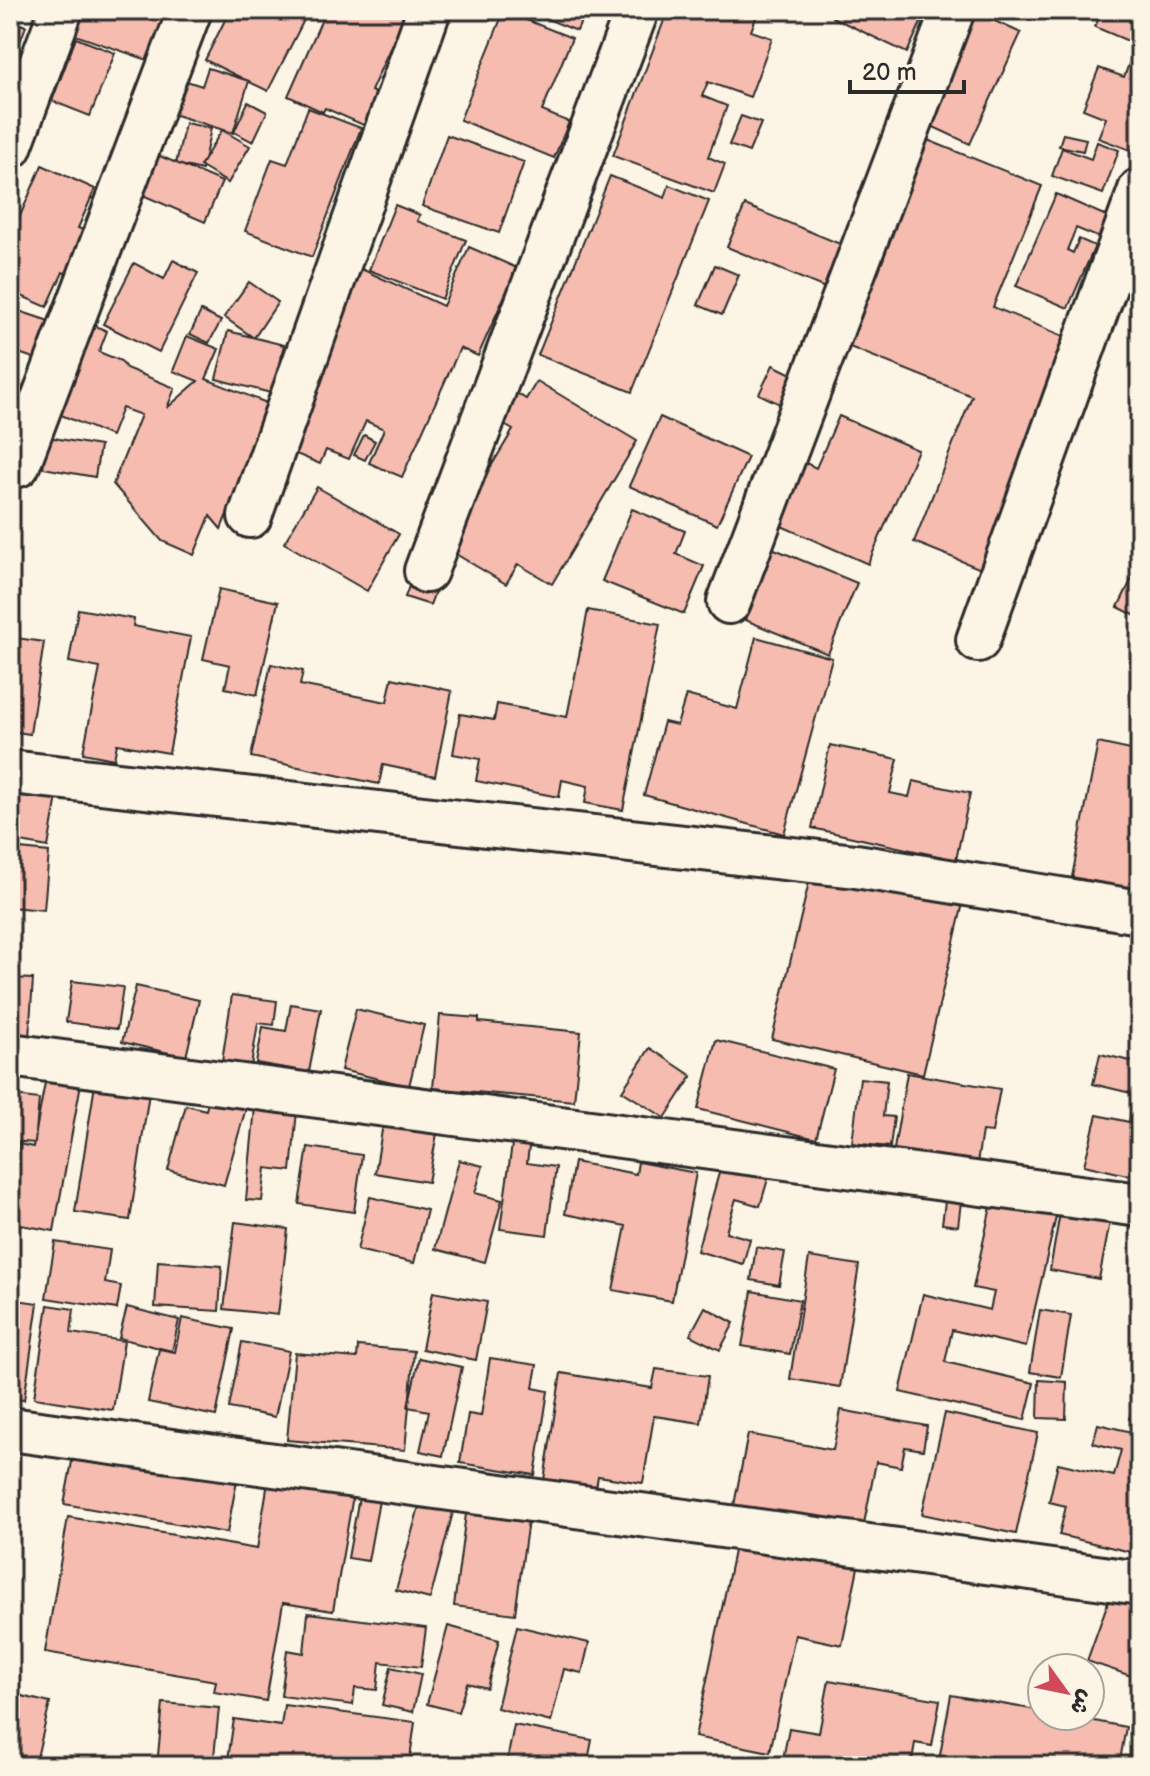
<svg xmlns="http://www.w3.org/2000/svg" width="1150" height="1776" font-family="'Balsamiq Sans','Playpen Sans Arabic',sans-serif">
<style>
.building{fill:#f6bcaf;stroke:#2b2b2b;stroke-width:2}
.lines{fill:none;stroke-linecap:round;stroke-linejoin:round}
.street-casing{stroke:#2b2b2b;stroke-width:48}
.street{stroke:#fcf5e5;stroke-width:42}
</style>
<rect width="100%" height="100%" fill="#fcf5e5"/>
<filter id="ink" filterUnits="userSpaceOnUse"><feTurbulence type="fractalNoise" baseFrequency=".0125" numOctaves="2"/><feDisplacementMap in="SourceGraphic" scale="16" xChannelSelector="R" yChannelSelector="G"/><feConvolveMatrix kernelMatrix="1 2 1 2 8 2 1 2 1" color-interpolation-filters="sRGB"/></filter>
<g filter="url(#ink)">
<!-- building -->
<g class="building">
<polygon points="84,10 101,10 116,15 118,10 156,10 181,18 165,66 75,35"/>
<polygon points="230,10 293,10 306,16 268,91 205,60"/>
<polygon points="326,10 407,10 371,91 381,96 368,127 325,108 323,112 288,96"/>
<polygon points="525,10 586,10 577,31"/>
<polygon points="668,10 759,10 751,31 772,38 750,97 708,82 702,96 727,106 708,157 725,164 714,193 613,156"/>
<polygon points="835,10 927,10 907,53 832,17"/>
<polygon points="971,10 1021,33 970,144 912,117"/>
<polygon points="1102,10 1140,10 1140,46 1095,27"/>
<polygon points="504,11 572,38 542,111 569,122 554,158 460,120"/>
<polygon points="10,21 26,26 10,69"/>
<polygon points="76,38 115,53 90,116 52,101"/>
<polygon points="1130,61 1140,65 1140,133 1133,151 1098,138 1106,118 1083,109 1099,68 1124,77"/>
<polygon points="208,68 249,81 233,133 163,111 174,77 202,86"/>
<polygon points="248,102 267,112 253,142 234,132"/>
<polygon points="308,108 361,128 312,257 245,231 272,159 287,164"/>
<polygon points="741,116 761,123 749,152 729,145"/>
<polygon points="185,123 211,128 202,170 176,164"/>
<polygon points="222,130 250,146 228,183 200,166"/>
<polygon points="1063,134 1086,139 1083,151 1059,146"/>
<polygon points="447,135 524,162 499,233 422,206"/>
<polygon points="925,139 1042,186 993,307 1078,342 986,571 914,542 972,396 842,344"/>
<polygon points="1097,142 1119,150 1103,194 1052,176 1062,148 1091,159"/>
<polygon points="155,154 222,182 205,222 138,193"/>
<polygon points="42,165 95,189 78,228 92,234 74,277 63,272 47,307 10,291 10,239"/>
<polygon points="610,176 665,198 669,185 709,201 632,392 538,355"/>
<polygon points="1056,194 1111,218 1102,239 1076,228 1067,250 1073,253 1079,239 1095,246 1068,308 1016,286"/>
<polygon points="395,205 420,215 417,221 466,240 442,299 369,270"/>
<polygon points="745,205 850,248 832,291 727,247"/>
<polygon points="469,247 517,268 478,356 460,348 402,477 369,463 384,429 366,421 349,459 326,450 320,464 277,446 357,267 443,306"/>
<polygon points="173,260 198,273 159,352 103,324 134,263 164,279"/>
<polygon points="715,265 739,275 722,315 698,305"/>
<polygon points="249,282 278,302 254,338 224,317"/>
<polygon points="19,311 64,326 51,364 10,350 10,336"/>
<polygon points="201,311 221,321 209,343 190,334"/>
<polygon points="91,324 107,331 99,352 121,361 126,368 175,388 167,408 198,381 173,371 187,336 219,349 206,379 272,405 221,529 210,516 194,555 162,541 113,484 141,415 122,408 111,436 54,412"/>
<polygon points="228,331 284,345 271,393 216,379"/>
<polygon points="773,365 800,378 786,407 759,394"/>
<polygon points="537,381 637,441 552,584 518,564 506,584 439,544 464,511 513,430 489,416 507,387 526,399"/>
<polygon points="839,416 918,450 868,564 779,525 806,463 816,468"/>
<polygon points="660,417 748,457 717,525 629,486"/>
<polygon points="364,435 375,441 365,460 354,455"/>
<polygon points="48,437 100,446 95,477 43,468"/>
<polygon points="317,487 399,534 367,591 284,543"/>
<polygon points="632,509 685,531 676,554 704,566 684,614 602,581"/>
<polygon points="772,548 857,583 828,654 743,619"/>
<polygon points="1140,562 1140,618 1118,607"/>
<polygon points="412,578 437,586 430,605 405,597"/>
<polygon points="219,589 278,602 257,695 225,688 230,665 203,659"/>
<polygon points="78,609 134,619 133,626 191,637 169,753 117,744 114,759 83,753 100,668 69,662"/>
<polygon points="588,610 660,624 623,810 585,803 588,786 562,780 559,797 476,781 480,759 453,754 460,714 494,720 497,704 567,717"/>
<polygon points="10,637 44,642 30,734 10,731"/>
<polygon points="756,637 832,658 784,834 644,795 664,722 677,725 686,695 737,709"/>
<polygon points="271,664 303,671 300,685 387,702 392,678 452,691 435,776 383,765 379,784 251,757"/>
<polygon points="1098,743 1140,752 1140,891 1072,877"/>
<polygon points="830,745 898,759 890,793 909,797 913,781 970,793 956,860 812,828"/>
<polygon points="10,782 58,791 48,847 10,840"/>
<polygon points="10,848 49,852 44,910 10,907"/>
<polygon points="813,865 964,899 923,1074 772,1039"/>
<polygon points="10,978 33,979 29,1038 10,1037"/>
<polygon points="72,981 123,987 117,1029 66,1022"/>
<polygon points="136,986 199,1000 186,1057 122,1042"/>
<polygon points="232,995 277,1001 274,1025 258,1023 251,1066 222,1061"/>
<polygon points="291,1004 321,1009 309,1072 256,1063 263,1027 286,1031"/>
<polygon points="356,1009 424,1025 409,1086 341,1070"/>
<polygon points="440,1015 479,1018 479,1022 581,1032 574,1101 433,1088"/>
<polygon points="716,1040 834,1069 816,1139 698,1109"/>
<polygon points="1140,1042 1140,1178 1084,1165 1097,1115 1129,1122 1135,1094 1093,1084 1100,1054 1135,1062"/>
<polygon points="650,1048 692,1076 665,1118 622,1091"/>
<polygon points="47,1072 82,1078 54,1231 10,1223 10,1191 19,1144 33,1147"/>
<polygon points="907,1073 1000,1089 992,1132 982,1131 977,1163 894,1149"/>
<polygon points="96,1078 150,1086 130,1220 75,1212"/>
<polygon points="860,1078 887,1081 883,1116 894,1117 890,1147 852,1143"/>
<polygon points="211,1091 248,1101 224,1185 168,1170 186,1105 206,1110"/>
<polygon points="16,1096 39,1099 35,1143 11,1141"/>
<polygon points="255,1107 297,1111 291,1171 266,1168 262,1201 246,1200"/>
<polygon points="384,1118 438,1128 428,1182 375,1173"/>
<polygon points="513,1137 530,1139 527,1163 556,1167 547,1235 500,1229"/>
<polygon points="308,1147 362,1155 354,1212 299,1204"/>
<polygon points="459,1160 483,1166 475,1193 502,1200 485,1262 435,1249"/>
<polygon points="574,1162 636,1174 638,1162 696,1173 672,1301 613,1290 626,1226 565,1214"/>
<polygon points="721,1166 768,1179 760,1206 736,1199 726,1232 750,1239 743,1264 697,1251"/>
<polygon points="370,1197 427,1210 414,1263 357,1250"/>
<polygon points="945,1201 961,1202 958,1226 942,1224"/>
<polygon points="992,1202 1056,1217 1026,1347 952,1330 945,1362 1034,1383 1025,1420 900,1392 923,1294 990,1310 994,1292 973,1288"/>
<polygon points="1060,1213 1110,1222 1099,1279 1050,1270"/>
<polygon points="235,1222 288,1229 278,1315 224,1309"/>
<polygon points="55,1242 110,1250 105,1283 121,1286 117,1309 46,1298"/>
<polygon points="756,1247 785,1252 779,1285 751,1280"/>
<polygon points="809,1257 859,1265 840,1387 790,1379"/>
<polygon points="158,1261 222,1266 219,1311 155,1307"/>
<polygon points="752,1291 800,1300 790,1354 742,1346"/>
<polygon points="433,1292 487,1302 476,1360 422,1349"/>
<polygon points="10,1299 38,1303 24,1400 10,1398"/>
<polygon points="48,1305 74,1309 71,1333 124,1341 113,1410 34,1398"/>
<polygon points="127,1307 179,1320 172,1351 119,1338"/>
<polygon points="705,1307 734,1323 720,1350 690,1335"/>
<polygon points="1040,1310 1071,1315 1061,1377 1030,1372"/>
<polygon points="182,1318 234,1329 216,1416 148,1402 159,1349 175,1352"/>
<polygon points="242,1342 289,1351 275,1417 229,1408"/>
<polygon points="358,1346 414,1351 405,1450 287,1440 295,1353 357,1358"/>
<polygon points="419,1358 462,1367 443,1456 420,1451 429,1411 408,1407"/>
<polygon points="490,1358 537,1365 533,1388 548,1391 535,1475 460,1463 468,1414 481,1416"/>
<polygon points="656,1369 708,1376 701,1423 654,1416 643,1483 598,1476 596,1488 544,1480 561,1373 652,1388"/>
<polygon points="1039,1380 1067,1382 1066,1419 1038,1418"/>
<polygon points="1140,1382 1140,1423 1129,1419"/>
<polygon points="841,1410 927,1426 923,1450 905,1447 901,1467 876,1462 863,1529 734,1505 748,1434 833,1450"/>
<polygon points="945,1413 1038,1433 1016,1534 922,1514"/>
<polygon points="1098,1424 1140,1434 1140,1533 1135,1553 1059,1535 1066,1506 1049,1502 1058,1463 1114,1476 1121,1450 1093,1443"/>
<polygon points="77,1435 240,1464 227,1533 64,1504"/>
<polygon points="269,1476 354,1490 333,1611 283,1603 266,1701 214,1692 216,1681 45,1652 68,1517 257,1549"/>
<polygon points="360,1492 380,1495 368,1561 348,1558"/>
<polygon points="423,1492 456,1501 430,1599 396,1590"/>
<polygon points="467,1506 529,1513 515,1614 454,1606"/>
<polygon points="738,1532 861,1553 842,1645 795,1635 770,1752 695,1737"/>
<polygon points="1113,1588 1140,1598 1140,1651 1131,1676 1087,1661"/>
<polygon points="308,1613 426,1628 421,1667 380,1662 377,1690 355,1688 353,1705 281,1696 287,1650 304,1653"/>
<polygon points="448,1626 499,1640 487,1688 467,1683 458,1712 427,1704"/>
<polygon points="517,1626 589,1643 582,1673 564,1669 551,1722 497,1708"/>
<polygon points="391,1667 421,1674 413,1712 382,1705"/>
<polygon points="829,1680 940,1700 932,1746 915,1743 911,1766 822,1766 783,1759 789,1728 819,1733"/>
<polygon points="10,1693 50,1703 35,1766 10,1766"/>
<polygon points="951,1695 1042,1711 1042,1716 1068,1716 1126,1727 1119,1766 938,1766"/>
<polygon points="163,1703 219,1708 213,1766 157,1766"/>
<polygon points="284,1705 415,1722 409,1766 227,1766 234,1719 281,1726"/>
<polygon points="514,1725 592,1740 587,1766 506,1766"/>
</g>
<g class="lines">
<defs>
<g id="street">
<polyline points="10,147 61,10"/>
<polyline points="18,465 190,10"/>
<polyline points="250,516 429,10"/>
<polyline points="426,571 637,10"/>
<polyline points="729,602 953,10"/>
<polyline points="978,640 1140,190"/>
<polyline points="10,772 856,866 1140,912"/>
<polyline points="10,1055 1140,1205"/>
<polyline points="10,1429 1140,1583"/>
</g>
</defs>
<!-- street casing -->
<use href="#street" class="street-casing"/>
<!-- street -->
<use href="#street" class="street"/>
</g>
</g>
<!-- margin -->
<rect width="1150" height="1776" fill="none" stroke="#fcf5e5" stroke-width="40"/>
<rect x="20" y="20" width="1110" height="1736" fill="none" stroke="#2b2b2b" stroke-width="3" filter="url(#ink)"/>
<!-- north arrow -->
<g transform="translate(1066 1692) rotate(123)"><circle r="38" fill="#fcf5e5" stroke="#a8a49b" stroke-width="2"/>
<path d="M0-6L14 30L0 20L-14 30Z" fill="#d1495b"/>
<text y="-12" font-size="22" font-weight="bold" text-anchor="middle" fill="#2b2b2b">ش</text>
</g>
<!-- scale -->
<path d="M850 80v12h114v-12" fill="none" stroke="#2b2b2b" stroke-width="4"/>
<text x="862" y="80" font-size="24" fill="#2b2b2b" stroke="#fcf5e5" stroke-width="6" paint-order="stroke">20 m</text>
</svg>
